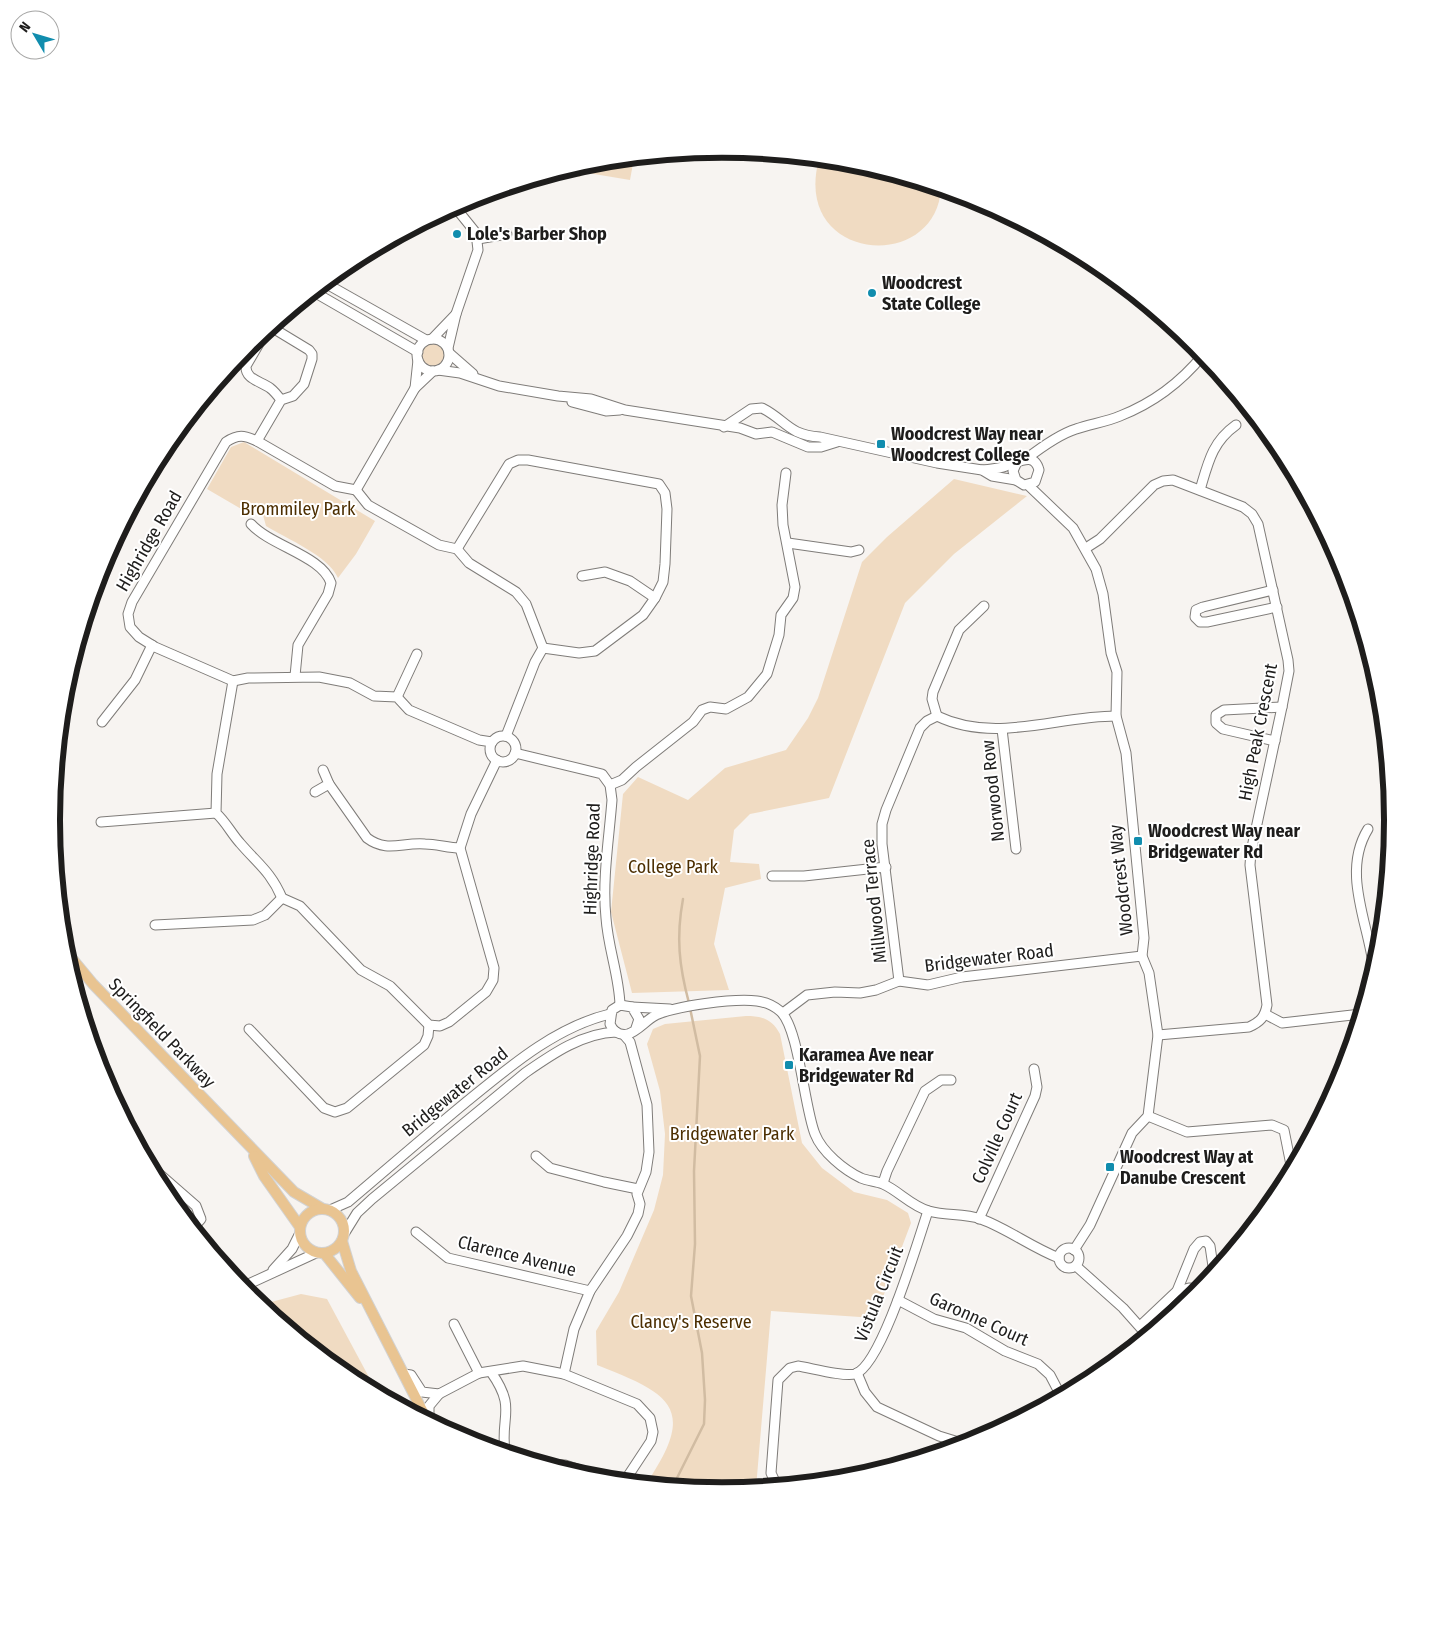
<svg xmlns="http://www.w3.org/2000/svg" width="1444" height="1641" font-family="'Fira Sans Condensed',sans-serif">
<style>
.green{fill:#f0dbc2}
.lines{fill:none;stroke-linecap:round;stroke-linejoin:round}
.stream{stroke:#d1bca2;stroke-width:2.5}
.minor-casing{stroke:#7f7c79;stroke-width:11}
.major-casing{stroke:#d2d2d2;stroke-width:12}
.minor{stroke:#fff;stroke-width:9}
.major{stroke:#e9c491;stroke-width:10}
.poi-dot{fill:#118dae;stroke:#fff;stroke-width:2}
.labels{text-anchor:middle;stroke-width:4;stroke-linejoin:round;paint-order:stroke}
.poi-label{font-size:18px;font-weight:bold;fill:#1e1d1c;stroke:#fff;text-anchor:start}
.park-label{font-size:18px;fill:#4c2e00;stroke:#fff}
.street-label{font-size:18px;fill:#1e1d1c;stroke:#fff}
.rim{fill:none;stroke:#1e1d1c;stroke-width:6}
</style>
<rect width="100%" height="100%" fill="#f7f4f1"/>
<!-- green -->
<g class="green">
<polygon points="634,158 630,180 582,172 580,177 562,171 591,163"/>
<path d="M819 159 853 163 941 189C935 274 791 262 819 159Z"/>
<circle cx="433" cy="354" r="12"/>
<path d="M244 442 375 521 356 554 338 578C329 556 287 539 266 526L263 515 252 509 243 510 207 489 231 447Z"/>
<polygon points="954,479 1027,496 954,554 905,603 829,798 750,814 734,830 730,862 759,864 761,879 725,888 714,944 729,990 632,993 611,912 623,794 638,777 688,800 725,768 786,750 808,718 818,698 862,562 887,537"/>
<path d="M746 1016C762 1016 772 1019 780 1034L802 1143 822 1168 854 1192 887 1200 908 1213 911 1223 875 1318 771 1311 756 1488 722 1491 646 1484C698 1408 671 1394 597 1365L596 1331 619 1292 654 1210 663 1175 665 1134 660 1091 647 1044 653 1029 665 1024Z"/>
<polygon points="301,1294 327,1299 378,1394 349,1378 260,1305"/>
</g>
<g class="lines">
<!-- stream -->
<g class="stream">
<path d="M683 899C676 937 679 966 689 1003"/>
<polyline points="673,1486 704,1424 705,1400 702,1353 691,1296 695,1244 694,1171 700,1056 690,1008"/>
</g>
<defs>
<g id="minor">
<polyline points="478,239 507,234"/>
<polyline points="325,283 426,340"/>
<polyline points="314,292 418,352"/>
<polyline points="432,339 456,314"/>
<circle cx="433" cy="355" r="16"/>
<polyline points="448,348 456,314 478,250 476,233 455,207"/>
<polyline points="449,353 473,374"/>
<polyline points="438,370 460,373 499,386 558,396 591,399 625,410 740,428 756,434 772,432 808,447 821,447 837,442"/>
<polyline points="415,388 418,360"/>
<polyline points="572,402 606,411 620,410"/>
<path d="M724 427 751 409 762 408C786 420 788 435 820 437L937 463 982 470 992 476 1016 480"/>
<path d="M257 441 281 400 293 396 304 384 312 359V354L309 350 276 330H270L264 335 246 366C245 379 260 381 270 388 274 391 278 396 281 400"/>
<path d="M1026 459C1039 449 1060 434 1076 429 1090 424 1106 422 1120 416 1153 403 1181 382 1203 355"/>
<path d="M982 470C990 469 998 469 1006 466 1018 463 1034 451 1039 470L1035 482 1024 485 1016 480 1013 471 1017 462"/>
<polyline points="1028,485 1073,528 1096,569 1103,594 1111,653 1117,672 1116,716 1126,753 1144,938 1142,956 1149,973 1158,1035 1148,1116 1132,1133 1090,1225 1074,1250"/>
<path d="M356 490 335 486 257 441C244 435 238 434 226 442L132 602 128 614 130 627 139 637 155 647 233 681 248 678 319 677 350 683 374 696 397 697 409 710 479 740 492 742"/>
<polyline points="356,490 368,505 439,545 457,549 469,563 516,592 526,604 543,648 535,662 506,736"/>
<polyline points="356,490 415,388 433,371"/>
<path d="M1200 490C1208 463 1212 442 1236 425"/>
<path d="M251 524C271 546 322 556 331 583L328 594 298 645 295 676"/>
<polyline points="788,543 851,552 859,550"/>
<path d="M1086 548 1100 539 1154 485 1163 481 1173 480 1243 507 1252 514 1258 524 1288 660 1289 671 1282 707 1251 852 1250 865 1267 1005C1265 1017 1260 1022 1249 1027L1158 1035"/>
<polyline points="457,549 509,464 518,460 528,460 659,484 665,493 667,509 665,564 663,582 655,598 643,615 595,651 579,653 543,648"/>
<polyline points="582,576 605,572 630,581 655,598"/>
<polyline points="1273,590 1203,607 1196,610 1195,617 1200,622 1207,622 1277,607"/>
<path d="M233 681 217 774 216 813C226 822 231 833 240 843 258 864 271 872 282 898L300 906 361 970 390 986 429 1025 440 1026 449 1022 486 992 493 980 494 968 460 848 471 814 497 760"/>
<polyline points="397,697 417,654"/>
<polyline points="937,716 932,699 933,692 959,630 984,606"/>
<polyline points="102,722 135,680 152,645"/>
<polyline points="1002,729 1016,849"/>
<circle cx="503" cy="749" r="13"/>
<polyline points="1275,741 1223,729 1216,723 1216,715 1224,710 1282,707"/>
<path d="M515 753 602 774 610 785 612 800C609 839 602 880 606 918 608 948 619 975 620 1005"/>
<path d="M329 784 367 838C387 853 402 842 425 844 437 844 448 848 460 848"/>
<polyline points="610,785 622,780 636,767 693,722 702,710 710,707 726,709 748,697 767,674 779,635 781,615 793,598 795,587 783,525 782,505 786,473"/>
<polyline points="315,792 329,784 323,770"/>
<polyline points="101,822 216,813"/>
<path d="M1368 829C1341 873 1369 924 1374 970"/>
<polyline points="772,876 804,876 886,867"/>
<polyline points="155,925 253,920 265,915 282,898"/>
<path d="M899 981 882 844V824L886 810 920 728 927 721 937 716C995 744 1056 716 1116 716"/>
<polyline points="632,1007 670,1009"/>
<polyline points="783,1013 807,995 835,992 860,993 876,990 899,981 928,985 962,977 1142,956"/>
<polyline points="1265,1014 1282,1023 1361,1014"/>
<path d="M636 1028 639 1019 632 1007 620 1005 612 1010 610 1024C613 1031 619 1036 628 1034 638 1031 646 1020 656 1015 676 1006 734 998 757 1001 765 1002 774 1006 780 1011 799 1027 804 1107 815 1134 822 1152 844 1170 861 1178 868 1181 876 1181 883 1184 899 1191 911 1206 929 1211 946 1216 963 1213 981 1219 1008 1229 1031 1247 1059 1258"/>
<polyline points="249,1029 324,1108 335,1112 347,1108 424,1045 428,1036 429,1025"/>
<polyline points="1148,1116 1187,1132 1272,1125 1284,1130 1292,1170"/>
<polyline points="536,1156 550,1168 604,1182 638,1189"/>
<polyline points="149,1165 196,1206 201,1219 193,1228"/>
<polyline points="883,1183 887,1171 925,1091 941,1080 951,1080"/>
<path d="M330 1210 348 1202C387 1169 425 1136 465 1103 508 1068 555 1027 610 1014"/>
<polyline points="979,1219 1035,1096 1037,1087 1034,1069"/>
<polyline points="416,1232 448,1258 590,1291 627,1236 638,1214 640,1204 637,1194 646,1172 649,1152 647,1105 630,1042 624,1035"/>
<path d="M344 1234 357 1213 372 1199 525 1073C551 1055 582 1033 616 1032"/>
<circle cx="1069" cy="1258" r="10"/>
<polyline points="1076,1266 1123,1308 1147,1335"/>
<polyline points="273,1270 292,1249 300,1233"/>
<polyline points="242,1287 316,1253"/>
<polyline points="1177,1291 1189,1288 1201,1289"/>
<polyline points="898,1300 934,1319 966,1328 1005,1351 1038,1364 1050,1375 1061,1396"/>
<polyline points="454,1324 479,1373"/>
<polyline points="1140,1326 1177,1291 1194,1249 1200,1242 1206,1241 1210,1246 1214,1273"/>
<path d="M491 1372C517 1409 500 1415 505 1452"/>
<polyline points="857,1373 865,1392 877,1407 939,1436 965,1444"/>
<polyline points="404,1374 411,1375 422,1392 439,1394 479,1373 523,1366 564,1374 637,1404 650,1418 653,1432 651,1441 624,1482"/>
<polyline points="564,1374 574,1329 590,1291"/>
<polyline points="429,1421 429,1406 439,1394"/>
<polyline points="545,1464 565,1465 610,1480"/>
<path d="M777 1486 771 1473 778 1380 790 1368 798 1366C811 1368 844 1377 855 1374 882 1365 918 1240 928 1211"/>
</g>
<g id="major">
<polyline points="64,949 93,984 294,1192 323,1209"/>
<polyline points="254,1156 264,1176 300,1227"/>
<circle cx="322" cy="1231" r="22"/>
<polyline points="342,1241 351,1271 427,1420"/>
<polyline points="324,1253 360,1298"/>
</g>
</defs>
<!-- minor casing -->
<use href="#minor" class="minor-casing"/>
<!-- major casing -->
<use href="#major" class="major-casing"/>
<!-- minor -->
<use href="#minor" class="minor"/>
<!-- major -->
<use href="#major" class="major"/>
</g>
<!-- markers -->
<g class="poi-dot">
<circle cx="457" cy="234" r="5"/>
<circle cx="872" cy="293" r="5"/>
<rect x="876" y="439" width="10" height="10" rx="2.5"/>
<rect x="1133" y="836" width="10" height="10" rx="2.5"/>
<rect x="784" y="1060" width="10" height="10" rx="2.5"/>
<rect x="1105" y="1162" width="10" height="10" rx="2.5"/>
</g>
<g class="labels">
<!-- poi labels -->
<g class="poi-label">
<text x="467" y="240">Lole's Barber Shop</text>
<text x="882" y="289">Woodcrest<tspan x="882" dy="21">State College</tspan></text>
<text x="891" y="440">Woodcrest Way near<tspan x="891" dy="21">Woodcrest College</tspan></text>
<text x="1148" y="837">Woodcrest Way near<tspan x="1148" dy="21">Bridgewater Rd</tspan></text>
<text x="799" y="1061">Karamea Ave near<tspan x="799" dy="21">Bridgewater Rd</tspan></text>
<text x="1120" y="1163">Woodcrest Way at<tspan x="1120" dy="21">Danube Crescent</tspan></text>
</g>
<!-- park labels -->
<g class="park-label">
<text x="298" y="515">Brommiley Park</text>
<text x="673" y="873">College Park</text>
<text x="732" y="1140">Bridgewater Park</text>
<text x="691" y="1328">Clancy's Reserve</text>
</g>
<!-- street labels -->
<g class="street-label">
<text transform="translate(149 541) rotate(-60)" y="6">Highridge Road</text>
<text transform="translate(1258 732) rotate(-79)" y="6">High Peak Crescent</text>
<text transform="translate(993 791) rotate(-96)" y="6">Norwood Row</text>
<text transform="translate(592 859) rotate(-88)" y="6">Highridge Road</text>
<text transform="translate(1121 880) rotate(-96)" y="6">Woodcrest Way</text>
<text transform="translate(874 901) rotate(-96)" y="6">Millwood Terrace</text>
<text transform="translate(989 958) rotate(-7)" y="6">Bridgewater Road</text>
<text transform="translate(162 1033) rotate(46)" y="6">Springfield Parkway</text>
<text transform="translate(455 1092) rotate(-39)" y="6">Bridgewater Road</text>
<text transform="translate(997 1138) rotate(-66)" y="6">Colville Court</text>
<text transform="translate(517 1256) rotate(14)" y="6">Clarence Avenue</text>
<text transform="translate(879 1294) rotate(-68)" y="6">Vistula Circuit</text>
<text transform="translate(979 1319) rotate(24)" y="6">Garonne Court</text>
</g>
</g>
<!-- crop -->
<path d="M0 0H1444V1641H0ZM60 820a662 662 0 1 1 1324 0a662 662 0 1 1-1324 0Z" fill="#fff" fill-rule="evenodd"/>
<path class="rim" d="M60 820a662 662 0 1 1 1324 0a662 662 0 1 1-1324 0Z"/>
<!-- north arrow -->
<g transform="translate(35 35) rotate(308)"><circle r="24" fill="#ffffff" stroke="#a5a5a4"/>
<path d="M0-4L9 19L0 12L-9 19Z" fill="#118dae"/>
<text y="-8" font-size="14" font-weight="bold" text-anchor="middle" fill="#1e1d1c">N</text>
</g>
</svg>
